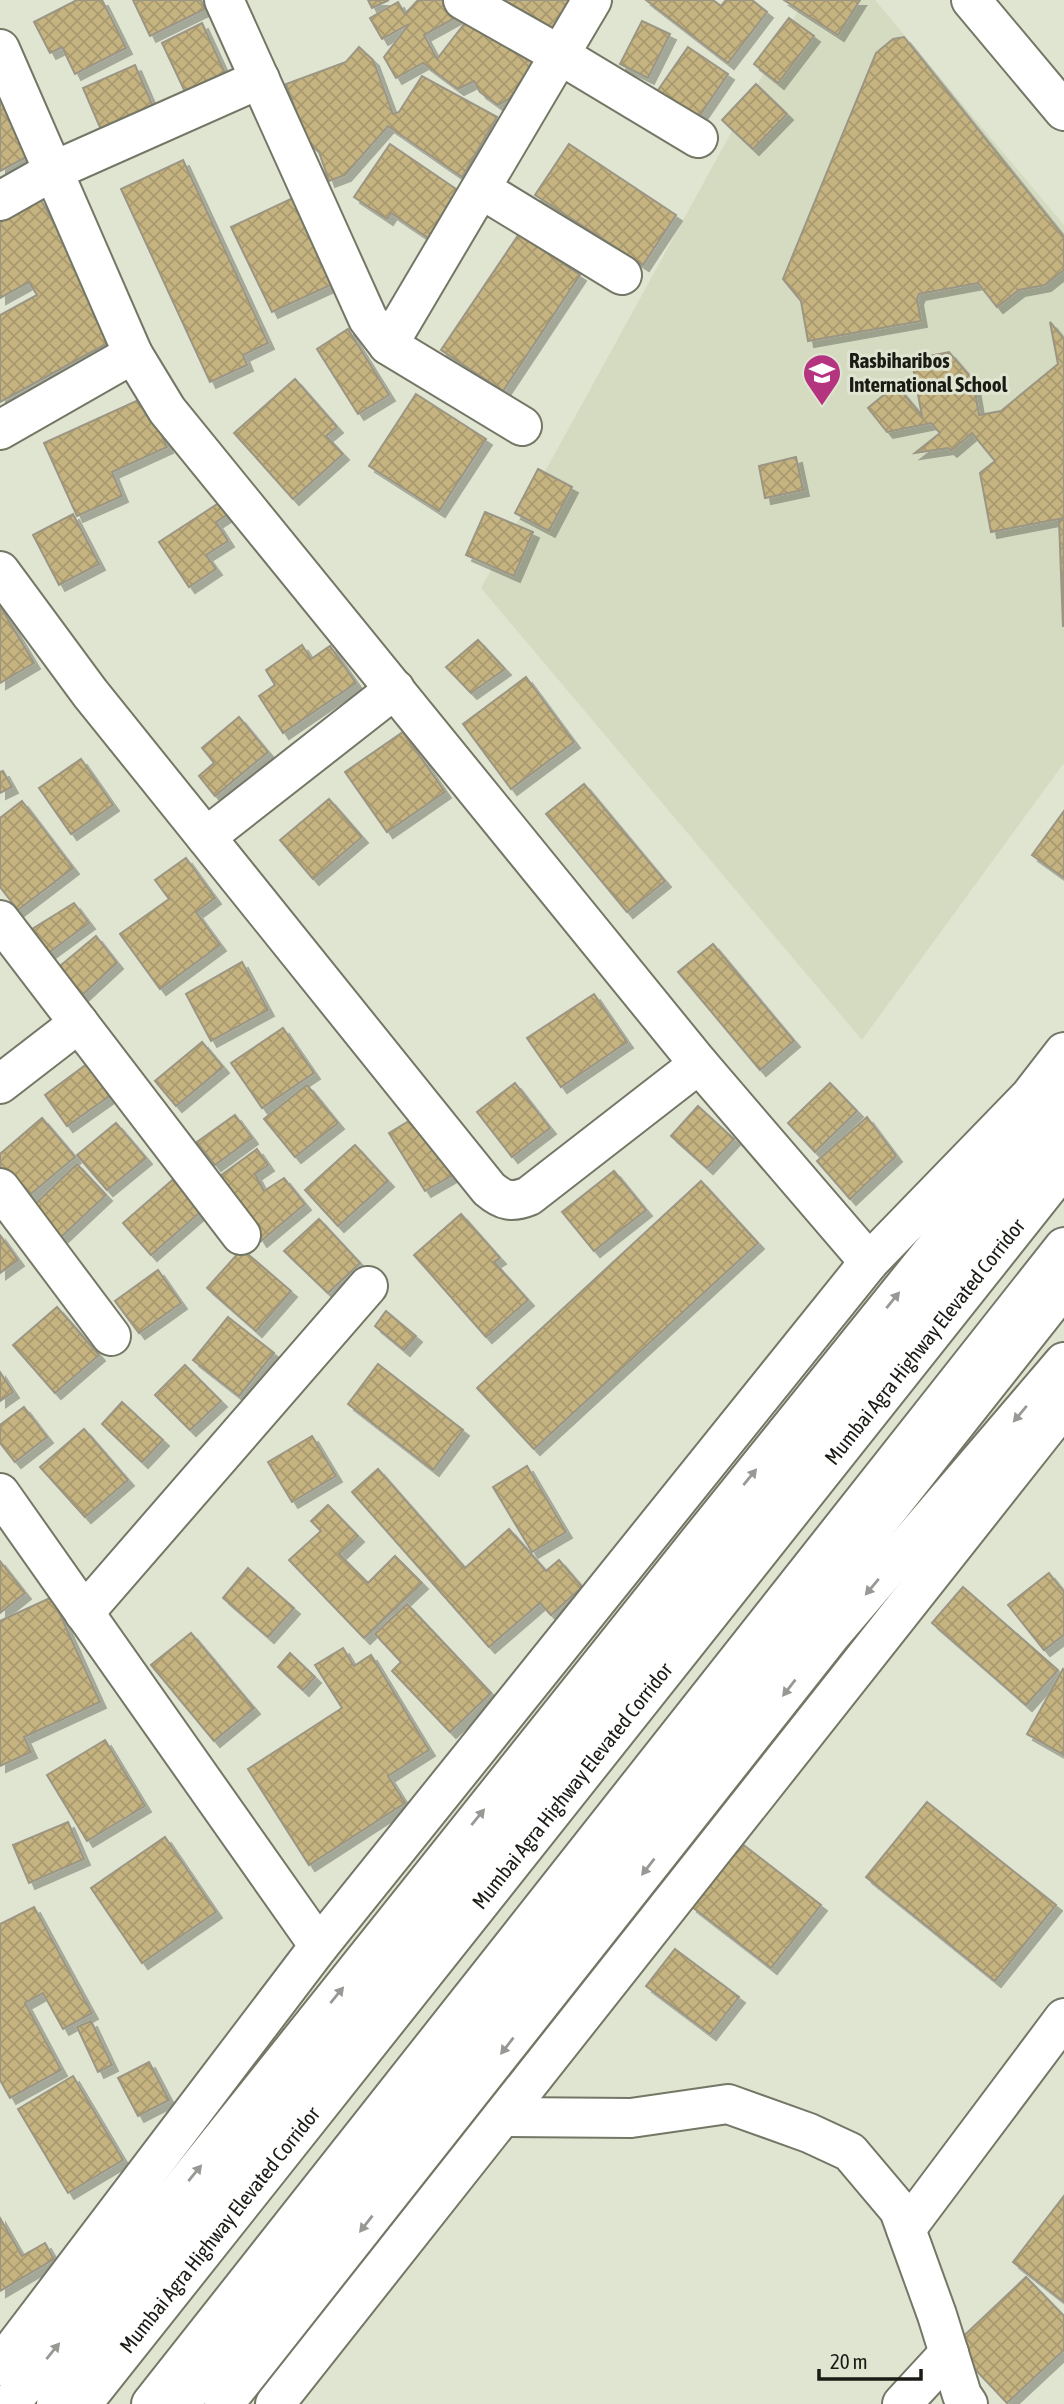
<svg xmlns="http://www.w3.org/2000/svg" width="1064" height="2404" font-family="'Asap Condensed',sans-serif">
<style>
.built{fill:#d5dbc0}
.building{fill:url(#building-cross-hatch);stroke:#9b9584;stroke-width:2;filter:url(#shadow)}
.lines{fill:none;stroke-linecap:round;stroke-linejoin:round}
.minor-casing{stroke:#747766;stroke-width:42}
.major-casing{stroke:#747766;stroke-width:42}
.highway-casing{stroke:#747766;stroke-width:42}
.minor{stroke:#fff;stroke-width:38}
.major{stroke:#fff;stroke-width:38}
.highway{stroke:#fff;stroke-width:38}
.oneway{fill:#989895}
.labels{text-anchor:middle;stroke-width:6;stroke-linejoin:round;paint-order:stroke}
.poi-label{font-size:21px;font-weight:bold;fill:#1a1b14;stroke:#e0e5d1;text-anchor:start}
.street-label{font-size:21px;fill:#1a1b14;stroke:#e0e5d1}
</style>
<defs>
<pattern id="building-cross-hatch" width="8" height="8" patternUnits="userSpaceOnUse" patternTransform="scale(1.75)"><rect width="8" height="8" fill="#c5b380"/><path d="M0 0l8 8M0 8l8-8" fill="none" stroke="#a9996e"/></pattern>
<filter id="shadow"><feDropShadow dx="6" dy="6" stdDeviation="0" flood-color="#0004"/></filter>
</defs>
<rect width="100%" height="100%" fill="#e0e5d1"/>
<!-- built -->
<polygon class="built" points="804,0 875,0 1064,225 1064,763 862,1040 481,588"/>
<!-- building -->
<g class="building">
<polygon points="77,0 102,0 126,48 75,74 62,47 50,53 34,22"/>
<polygon points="133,0 201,0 205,9 150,36"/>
<polygon points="368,0 389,0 372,8"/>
<polygon points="418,0 445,0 455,18 424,35 437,59 471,15 538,62 509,99 498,105 480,92 474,81 458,89 423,63 396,78 384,57 409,24 382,39 370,18 398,2 405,14"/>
<polygon points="495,0 570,0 547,40"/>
<polygon points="646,0 713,0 721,6 726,0 752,0 767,12 728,63"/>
<polygon points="784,0 860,0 838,35"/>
<polygon points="789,18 814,36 778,83 754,64"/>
<polygon points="642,21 670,34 648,78 620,64"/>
<polygon points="202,23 226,75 186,94 162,43"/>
<polygon points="904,37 1064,237 1064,270 1045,285 1019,290 997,307 978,283 919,294 917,299 921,321 808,341 801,301 783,279 876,53 893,39"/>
<polygon points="359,47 373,60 393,114 399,112 422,76 497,117 462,177 388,126 345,175 329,181 319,152 308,142 286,84 346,62"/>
<polygon points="688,47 728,74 696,121 656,93"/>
<polygon points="135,65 154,109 102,132 83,88"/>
<polygon points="756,84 787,114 753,149 722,120"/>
<polygon points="4,101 32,154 0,171 0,104"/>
<polygon points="390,144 459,191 428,238 391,213 387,219 354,197"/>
<polygon points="569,144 676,215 643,265 535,195"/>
<polygon points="183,160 268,343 243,355 247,365 210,382 121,189"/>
<polygon points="297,196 337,282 272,312 231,227"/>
<polygon points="41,200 117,338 0,402 0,315 37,295 29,282 0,298 0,222"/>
<polygon points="519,234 580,275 503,391 441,350"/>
<polygon points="1050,322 1064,339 1064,518 991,532 980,473 995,461 972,433 951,451 948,448 915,453 940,433 931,423 887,432 868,408 896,385 922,416 913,367 925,357 949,352 973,380 979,415 1001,411 1058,364"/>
<polygon points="348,329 389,395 358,414 317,349"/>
<polygon points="295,379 337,427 326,436 343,454 293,499 234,433"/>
<polygon points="416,394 486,439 439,511 369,466"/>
<polygon points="145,397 167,447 112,472 122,496 77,516 44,443"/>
<polygon points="796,457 803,490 765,498 759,466"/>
<polygon points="538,469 572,487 549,531 515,513"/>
<polygon points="222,501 230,513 216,522 228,541 206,555 216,569 189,587 159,542"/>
<polygon points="485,512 533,532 514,576 466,555"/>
<polygon points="73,514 99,564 59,585 33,535"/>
<polygon points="1059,520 1064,520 1063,627"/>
<polygon points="0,606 34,663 0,683"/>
<polygon points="478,640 505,669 471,693 446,667"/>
<polygon points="302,645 311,659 330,646 356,683 283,733 259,696 275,685 266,670"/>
<polygon points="526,677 574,742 511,789 463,724"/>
<polygon points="239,717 268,752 215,796 199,776 214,763 202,748"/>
<polygon points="403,732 445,792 387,832 345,772"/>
<polygon points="81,759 113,805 71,834 39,788"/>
<polygon points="3,771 12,787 0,793 0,772"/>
<polygon points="584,784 665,881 627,912 546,814"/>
<polygon points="329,799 362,837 313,879 280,840"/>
<polygon points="22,801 73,868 18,910 0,887 0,818"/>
<polygon points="1064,811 1064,878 1032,855"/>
<polygon points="186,858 215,898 196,912 220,945 160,989 120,934 169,899 155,880"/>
<polygon points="74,903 89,923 43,957 24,934"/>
<polygon points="96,936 117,963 79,998 55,970"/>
<polygon points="713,944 794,1041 760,1070 678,972"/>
<polygon points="242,962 268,1010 211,1041 186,994"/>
<polygon points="594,994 627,1042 561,1087 527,1038"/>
<polygon points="283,1028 314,1073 262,1108 231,1063"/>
<polygon points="202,1042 223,1067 176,1106 155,1081"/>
<polygon points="91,1061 114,1093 67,1126 45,1095"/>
<polygon points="515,1083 550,1128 512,1157 477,1112"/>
<polygon points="830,1083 857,1111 815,1152 788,1123"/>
<polygon points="307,1085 338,1123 295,1157 264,1119"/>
<polygon points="698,1106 734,1139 707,1168 671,1136"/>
<polygon points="235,1115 252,1138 215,1165 197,1142"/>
<polygon points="417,1116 453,1175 425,1191 389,1133"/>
<polygon points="867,1117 896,1156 850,1199 817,1161"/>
<polygon points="42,1118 75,1157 25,1199 0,1170 0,1154"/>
<polygon points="116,1123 146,1158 107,1190 77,1155"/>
<polygon points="355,1145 388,1181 338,1226 305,1190"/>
<polygon points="257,1149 268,1165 255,1174 264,1191 284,1178 305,1204 261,1241 220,1176"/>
<polygon points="77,1164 106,1195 59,1239 30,1209"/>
<polygon points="614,1171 646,1210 594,1251 562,1212"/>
<polygon points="177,1176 205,1208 151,1255 123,1223"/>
<polygon points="701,1181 758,1243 534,1449 477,1388"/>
<polygon points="461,1214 500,1258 494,1262 528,1300 486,1337 414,1255"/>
<polygon points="319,1219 360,1263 328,1293 284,1251"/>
<polygon points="0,1235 18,1260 0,1273"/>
<polygon points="242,1249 291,1291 256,1331 207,1288"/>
<polygon points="158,1270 181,1303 139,1333 115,1301"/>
<polygon points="57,1307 99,1355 55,1393 13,1345"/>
<polygon points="386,1311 416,1336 404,1350 375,1326"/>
<polygon points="228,1317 274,1353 239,1396 193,1360"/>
<polygon points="378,1364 463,1430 433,1470 348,1404"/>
<polygon points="185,1365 221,1401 190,1430 155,1395"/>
<polygon points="0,1372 13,1392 0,1401"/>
<polygon points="122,1402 163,1440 142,1462 102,1424"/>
<polygon points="24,1407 47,1437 15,1462 0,1443 0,1425"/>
<polygon points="84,1429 128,1480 85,1517 40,1467"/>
<polygon points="312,1436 336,1476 292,1502 268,1462"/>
<polygon points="527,1466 566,1532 532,1552 493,1487"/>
<polygon points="378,1469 465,1568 509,1529 546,1571 559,1560 582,1587 551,1615 540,1603 489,1647 352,1492"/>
<polygon points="328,1505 358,1536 339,1554 368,1583 395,1556 422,1583 364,1638 289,1560 321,1531 311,1521"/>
<polygon points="0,1561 25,1593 0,1613"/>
<polygon points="248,1568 294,1608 268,1637 223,1598"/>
<polygon points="1049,1573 1064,1592 1064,1635 1044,1650 1008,1605"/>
<polygon points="963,1587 1058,1670 1026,1705 932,1623"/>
<polygon points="52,1597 100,1702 24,1737 31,1752 0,1766 0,1621"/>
<polygon points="407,1604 491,1693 450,1732 392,1671 401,1662 375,1634"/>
<polygon points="191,1633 254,1708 214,1741 151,1665"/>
<polygon points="343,1648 354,1666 371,1655 429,1750 388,1776 405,1803 309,1865 248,1769 342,1708 315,1665"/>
<polygon points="290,1653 315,1677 303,1690 278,1667"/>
<polygon points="1063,1669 1064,1670 1064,1755 1027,1734"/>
<polygon points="105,1740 145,1806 87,1841 47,1775"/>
<polygon points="927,1802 1056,1905 995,1981 866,1877"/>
<polygon points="68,1822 84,1859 29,1883 13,1845"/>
<polygon points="165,1837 216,1912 142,1963 91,1888"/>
<polygon points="741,1843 821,1905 771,1968 691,1906"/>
<polygon points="34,1907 92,2013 63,2029 43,1993 25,2003 61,2070 10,2098 0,2080 0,1924"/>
<polygon points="675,1949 739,1997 710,2034 646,1986"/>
<polygon points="91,2021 112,2065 98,2072 77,2027"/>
<polygon points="149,2062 169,2100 138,2116 118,2078"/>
<polygon points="73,2076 123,2160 68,2193 18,2109"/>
<polygon points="1064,2196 1064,2302 1013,2262"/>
<polygon points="0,2218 22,2256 45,2243 54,2259 0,2291"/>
<polygon points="1026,2277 1064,2316 1064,2350 1007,2403 953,2346"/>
</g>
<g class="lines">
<defs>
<g id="minor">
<polyline points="224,0 368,319 388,345 522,426"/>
<polyline points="463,0 560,55 698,138"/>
<polyline points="0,49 133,354 167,410 699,1064 869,1262"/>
<polyline points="481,189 622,275"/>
<polyline points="0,201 53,171 260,79"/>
<polyline points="388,345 592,0"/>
<polyline points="0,430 133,354"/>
<path d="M0 571 90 693 489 1189C503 1201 512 1203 529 1196L699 1064"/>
<polyline points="206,837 395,689"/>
<polyline points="0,920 241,1235"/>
<polyline points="0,1084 79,1023"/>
<polyline points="0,1188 111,1336"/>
<polyline points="0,1493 319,1946"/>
<polyline points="84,1613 368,1286"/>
<polyline points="502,2117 631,2118 728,2104 809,2133 850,2152 899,2210 937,2315 962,2395 968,2404"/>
<polyline points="906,2229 1064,2018"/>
<polyline points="0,2366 319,1946 869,1262 1030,1096 1064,1052"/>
<polyline points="275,2404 1064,1406"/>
<polyline points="902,2404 949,2353"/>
</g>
<g id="major">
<polyline points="971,0 1064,111"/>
<polyline points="56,2404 1064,1134"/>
<polyline points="180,2404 1064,1287"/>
</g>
<g id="highway">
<polyline points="10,2404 708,1530 1048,1108 1064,1091"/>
<path id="s1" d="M82 2404 1064 1167"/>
<polyline points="151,2404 1064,1247"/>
<polyline points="224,2404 831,1635 1064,1362"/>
</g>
</defs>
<!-- minor casing -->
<use href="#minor" class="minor-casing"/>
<!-- major casing -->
<use href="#major" class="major-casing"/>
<!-- highway casing -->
<use href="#highway" class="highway-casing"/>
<!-- minor -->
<use href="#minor" class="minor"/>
<!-- major -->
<use href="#major" class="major"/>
<!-- highway -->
<use href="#highway" class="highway"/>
</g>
<!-- one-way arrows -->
<defs><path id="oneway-solid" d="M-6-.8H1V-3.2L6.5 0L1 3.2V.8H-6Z" transform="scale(1.75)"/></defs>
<g class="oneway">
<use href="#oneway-solid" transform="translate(893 1300) rotate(-51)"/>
<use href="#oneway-solid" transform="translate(1020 1414) rotate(130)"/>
<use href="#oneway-solid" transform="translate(750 1477) rotate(-51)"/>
<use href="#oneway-solid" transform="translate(872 1587) rotate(130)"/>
<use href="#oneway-solid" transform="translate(789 1688) rotate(128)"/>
<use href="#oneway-solid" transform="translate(478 1817) rotate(-51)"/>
<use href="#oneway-solid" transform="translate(648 1867) rotate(128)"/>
<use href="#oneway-solid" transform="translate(337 1995) rotate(-51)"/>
<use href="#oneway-solid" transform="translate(507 2046) rotate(128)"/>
<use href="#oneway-solid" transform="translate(195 2173) rotate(-51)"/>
<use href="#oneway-solid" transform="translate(366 2224) rotate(128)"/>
<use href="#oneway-solid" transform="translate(53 2351) rotate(-51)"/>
</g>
<!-- icons -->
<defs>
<symbol id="school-pin" viewBox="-11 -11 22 30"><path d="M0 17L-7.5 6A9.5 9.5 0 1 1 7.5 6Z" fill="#b4347f" stroke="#e0e5d1"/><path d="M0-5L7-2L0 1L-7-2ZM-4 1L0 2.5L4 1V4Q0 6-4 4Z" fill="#fff"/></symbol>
</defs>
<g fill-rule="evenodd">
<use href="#school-pin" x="800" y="351" width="44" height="60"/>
</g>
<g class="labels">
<!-- poi labels -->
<g class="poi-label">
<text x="849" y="368">Rasbiharibos<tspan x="849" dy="24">International School</tspan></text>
</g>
<!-- street labels -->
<g class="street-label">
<text dy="7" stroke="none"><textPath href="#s1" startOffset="1356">Mumbai Agra Highway Elevated Corridor</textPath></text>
<text dy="7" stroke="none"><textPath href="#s1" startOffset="789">Mumbai Agra Highway Elevated Corridor</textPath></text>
<text dy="7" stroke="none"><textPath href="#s1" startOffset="222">Mumbai Agra Highway Elevated Corridor</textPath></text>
</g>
</g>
<!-- scale -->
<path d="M819 2369v10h102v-10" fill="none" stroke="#1a1b14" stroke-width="3.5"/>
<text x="830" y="2369" font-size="21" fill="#1a1b14" stroke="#e0e5d1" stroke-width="5" paint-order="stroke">20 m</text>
</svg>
